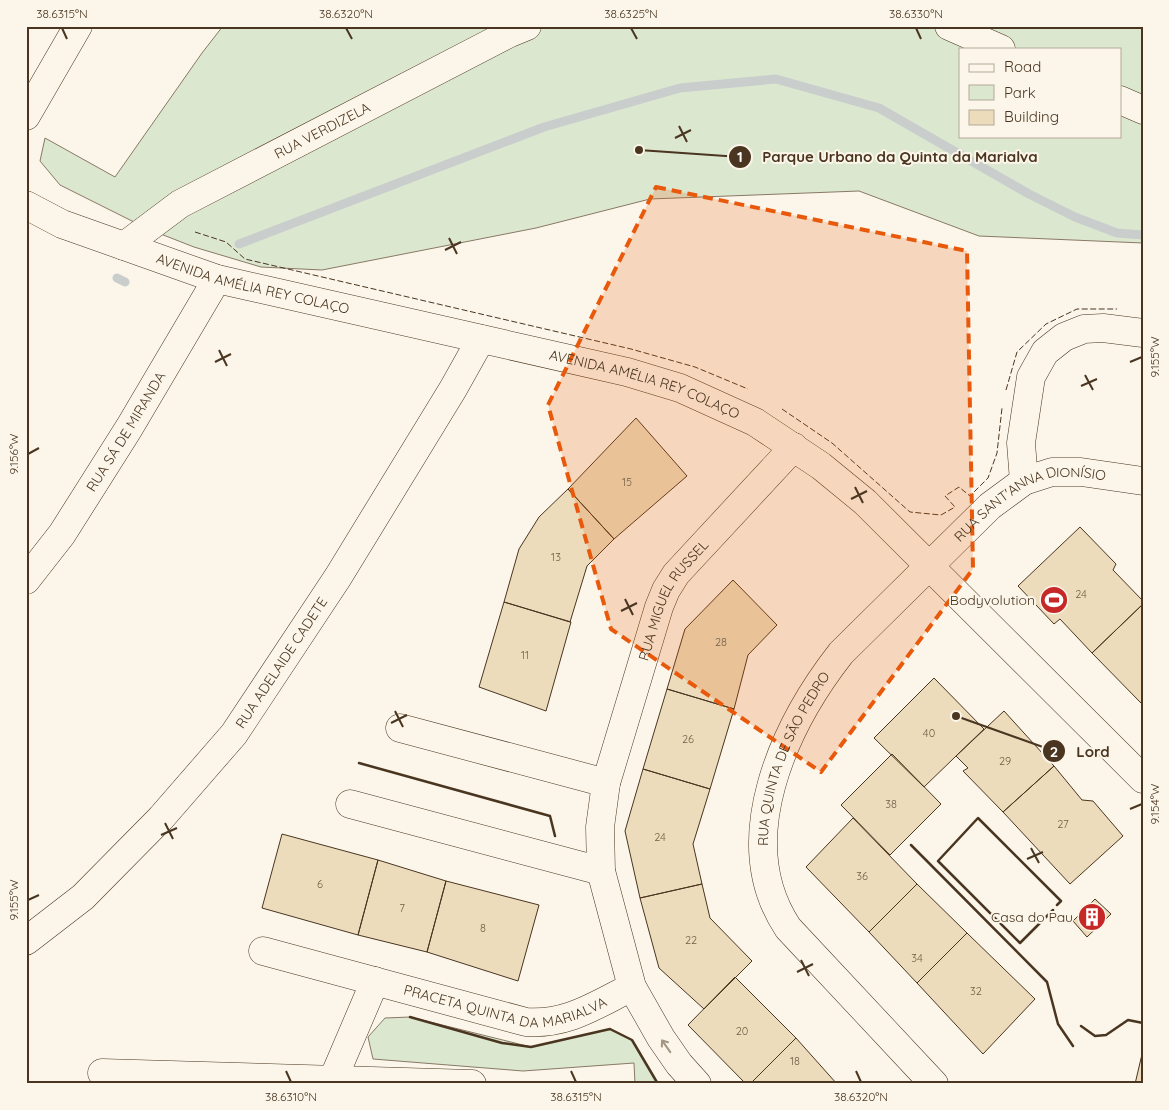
<svg xmlns="http://www.w3.org/2000/svg" width="1169" height="1110" font-family="Quicksand,sans-serif">
	<style>
		.green { fill: #dce7d0; stroke: #887966; fill-rule: evenodd }
		.lines { fill: none; stroke-linecap: round; stroke-linejoin: round }
		.stream { stroke: #c9cecd; stroke-width: 9 }
		.building { fill: #ecdcbc; stroke: #4a3520 }
		.minor-casing { stroke: #4a3520; stroke-width: 29 }
		.minor { stroke: #fbf6e9; stroke-width: 28 }
		.fence { stroke: #4a3520; stroke-width: 1; stroke-dasharray: 6 2.5; stroke-linecap: butt }
		.wall { stroke: #4a3520; stroke-width: 2.5 }
		.oneway { stroke: #a29684 }
		.marked { fill: #e8590c; fill-opacity: 0.2; stroke: #e8590c; stroke-width: 4; stroke-dasharray: 10 6; stroke-linejoin: round }
		.ticks { fill: none; stroke: #4a3520; stroke-width: 2 }
		.labels { text-anchor: middle; stroke-width: 4; stroke-linejoin: round; paint-order: stroke }
		.number-label { font-size: 11px; fill: #725f47 }
		.street-label { font-size: 14px; fill: #4a3520; stroke: #fbf6e9 }
		.poi-label { font-size: 14px; fill: #4a3520; stroke: #fbf6e9; text-anchor: end }
		.leader { fill: none; stroke: #4a3520; stroke-width: 2 }
		.callout-dot { fill: #4a3520; stroke: #fbf6e9; stroke-width: 2 }
		.mark-label { font-size: 15px; text-anchor: middle; font-weight: bold; fill: #fff }
		.callout-label { font-size: 15px; text-anchor: middle; font-weight: bold; fill: #4a3520; stroke: #fbf6e9; stroke-width: 4; stroke-linejoin: round; paint-order: stroke }
		.neatline { fill: none; stroke: #4a3520; stroke-width: 2 }
		.ticks-label { font-size: 12px; text-anchor: middle; fill: #4a3520 }
	</style>
	<rect width="100%" height="100%" fill="#fbf6e9"/>
	<path class="green" d="M223,26H1143V243L979,236L859,191L650,199L536,228L322,270L261,267L194,247L148,229L60,185L40,161L45,138L115,177L202,53ZM960,49H1120V136H960Z
		M410,1017L531,1047L610,1029L632,1040L658,1084H635L634,1063L523,1071L373,1059L368,1037L385,1018Z"/>
	<g class="lines">
		<path class="stream" d="M239,244L544,127L680,88L776,79L879,108L1029,194L1075,217L1117,233L1143,235
			M117,278L125,282"/>
	</g>
	<path class="building" d="M636,418L687,476L614,539L568,489Z
		M568,489L614,539L587,566L570,622L504,602L519,549L539,517Z
		M1080,527L1116,564L1113,570L1143,601V604L1092,653L1060,619L1054,624L1018,586Z
		M733,580L777,625L748,655L734,709L667,689L685,629Z
		M504,602L571,622L546,711L479,687Z
		M1143,604V702L1141,703L1092,653Z
		M934,678L984,729L924,787L874,738Z
		M667,689L734,709L710,789L643,769Z
		M1004,711L1054,766L1003,812L963,771L968,768L956,756Z
		M892,754L941,804L890,855L841,805Z
		M1054,766L1082,800L1093,801L1123,836L1070,884L1003,812Z
		M643,769L710,789L693,844L702,884L640,898L625,831Z
		M853,818L917,884L869,932L806,867Z
		M282,834L378,860L358,935L262,908Z
		M378,860L446,881L427,952L358,935Z
		M446,881L539,905L518,981L427,952Z
		M702,884L710,918L752,961L704,1009L659,968L640,898Z
		M917,884L967,933L917,983L869,932Z
		M1095,899L1111,914L1087,937L1073,921Z
		M967,933L1035,999L983,1054L917,983Z
		M735,977L796,1038L750,1084H746L688,1025Z
		M796,1038L837,1084H750Z
		M1143,1050V1084H1135Z"/>
	<g class="lines">
		<defs>
			<g id="minor">
				<path d="M949,26L1001,49"/>
				<path d="M1120,100L1143,110"/>
				<path d="M26,116L78,26"/>
				<path id="s1" d="M26,205L62,224L217,279L627,372L680,388L755,422L821,466L865,502L1143,779"/>
				<path id="s2" d="M124,246L180,204L510,33L527,26"/>
				<path d="M1024,481L1021,443L1031,377L1045,352L1064,337L1084,329L1103,328L1143,333"/>
				<path id="s3" d="M26,580L62,534L129,428L217,279"/>
				<path d="M400,728L606,783"/>
				<path d="M350,804L601,871"/>
				<path id="s4" d="M26,941L83,897L161,818L234,734L338,577L453,389L481,339"/>
				<path id="s5" d="M263,951L526,1022C568,1025 595,1005 632,987"/>
				<path d="M102,1073L472,1084"/>
				<path d="M331,1084L375,981"/>
				<path id="s6" d="M697,1084L679,1064L661,1038L632,987L601,871L600,827L606,783L659,607L666,590L676,574L794,447"/>
				<path id="s7" d="M934,1084L788,928C730,841 784,726 841,653L990,506L1024,481L1052,472H1081L1143,481"/>
			</g>
		</defs>
		<use href="#minor" class="minor-casing"/>
		<use href="#minor" class="minor"/>
		<path class="fence" d="M310,26L318,28L366,26
			M195,232L226,242L245,259L631,349L695,367L748,389
			M1006,390L1017,352L1046,324L1077,309H1117
			M782,409L832,443L910,512L941,515L955,507L945,496L959,487L970,496L988,478L997,453L1002,408"/>
		<path class="wall" d="M359,763L550,816L555,836
			M911,845L1047,982L1058,1024L1073,1046
			M1053,910L1020,943L938,861L978,818L1061,901L1057,905
			M410,1017L502,1043L531,1047L610,1029L632,1040L658,1084
			M1081,1026L1095,1036L1106,1035L1128,1020L1143,1023"/>
	</g>
	<defs><path id="oneway-shaft" d="M-6 0H5M1.5-3L5.5 0L1.5 3" fill="none" stroke-width="1.6" stroke-linecap="round" stroke-linejoin="round" transform="scale(1.25)"/></defs>
	<use class="oneway" href="#oneway-shaft" transform="translate(666 1046) rotate(-125)"/>
	<path class="marked" d="M656,187L967,251L973,569L821,772L611,629L548,405Z"/>
	<path class="ticks" d="M62,28L67,39M346,28L352,39M631,28L637,39M916,28L921,39M679,126L687,142M675,138L691,130M449,238L457,254M445,250L461,242M219,350L227,366M215,362L231,354M1130,362L1142,357M1085,375L1093,390M1081,386L1097,379M28,454L39,448M855,487L863,503M851,499L867,491M625,599L633,615M621,611L637,603M395,711L403,727M391,723L407,715M1130,809L1142,804M165,823L173,839M161,835L177,828M1031,848L1039,863M1027,859L1043,852M28,900L39,895M801,960L809,976M797,972L813,964M286,1071L291,1082M571,1071L576,1082M856,1071L861,1082"/>
	<defs>
		<symbol id="stadium-disc" viewBox="-11 -11 22 22"><circle r="9.5" fill="#c62828" stroke="#fbf6e9"/><path d="M0-5a6.5 5 0 1 0 0 10a6.5 5 0 1 0 0-10ZM-3.5-1.8h7v3.6h-7Z" fill="#fff"/></symbol>
		<symbol id="building-disc" viewBox="-11 -11 22 22"><circle r="9.5" fill="#c62828" stroke="#fbf6e9"/><path d="M-4-6H4V6H1V3H-1V6H-4ZM-2.5-4.3h1.7v1.8h-1.7ZM.8-4.3h1.7v1.8H.8ZM-2.5-1h1.7V.8h-1.7ZM.8-1h1.7V.8H.8Z" fill="#fff"/></symbol>
	</defs>
	<g fill-rule="evenodd">
		<use href="#stadium-disc" x="1038" y="584" width="32" height="32"/>
		<use href="#building-disc" x="1076" y="901" width="32" height="32"/>
	</g>
	<g class="labels">
		<g class="number-label">
			<text x="627" y="486">15</text>
			<text x="556" y="561">13</text>
			<text x="1081" y="598">24</text>
			<text x="721" y="646">28</text>
			<text x="525" y="659">11</text>
			<text x="929" y="737">40</text>
			<text x="688" y="743">26</text>
			<text x="1005" y="765">29</text>
			<text x="891" y="808">38</text>
			<text x="1063" y="828">27</text>
			<text x="660" y="841">24</text>
			<text x="862" y="880">36</text>
			<text x="320" y="888">6</text>
			<text x="402" y="912">7</text>
			<text x="483" y="932">8</text>
			<text x="691" y="944">22</text>
			<text x="917" y="962">34</text>
			<text x="976" y="995">32</text>
			<text x="742" y="1035">20</text>
			<text x="795" y="1065">18</text>
		</g>
		<g class="street-label">
			<text dy="5" stroke="none"><textPath href="#s2" startOffset="230">RUA VERDIZELA</textPath></text>
			<text dy="5" stroke="none"><textPath href="#s1" startOffset="241">AVENIDA AMÉLIA REY COLAÇO</textPath></text>
			<text dy="5" stroke="none"><textPath href="#s1" startOffset="646">AVENIDA AMÉLIA REY COLAÇO</textPath></text>
			<text dy="5" stroke="none"><textPath href="#s3" startOffset="179">RUA SÁ DE MIRANDA</textPath></text>
			<text dy="5" stroke="none"><textPath href="#s7" startOffset="761">RUA SANT'ANNA DIONÍSIO</textPath></text>
			<text dy="5" stroke="none"><textPath href="#s6" startOffset="522">RUA MIGUEL RUSSEL</textPath></text>
			<text dy="5" stroke="none"><textPath href="#s4" startOffset="380">RUA ADELAIDE CADETE</textPath></text>
			<text dy="5" stroke="none"><textPath href="#s7" startOffset="394">RUA QUINTA DE SÃO PEDRO</textPath></text>
			<text dy="5" stroke="none"><textPath href="#s5" startOffset="251">PRACETA QUINTA DA MARIALVA</textPath></text>
		</g>
		<g class="poi-label">
			<text x="1035" y="605">Bodyvolution</text>
			<text x="1073" y="922">Casa do Pau</text>
		</g>
	</g>
	<path class="leader" d="M639 150L740 157M956 716L1054 751"/>
	<g class="callout-dot">
		<circle cx="639" cy="150" r="5"/>
		<circle cx="956" cy="716" r="5"/>
		<circle cx="740" cy="157" r="12"/>
		<circle cx="1054" cy="751" r="12"/>
	</g>
	<g class="mark-label">
		<text x="740" y="162">1</text>
		<text x="1054" y="757">2</text>
	</g>
	<g class="callout-label">
		<text x="900" y="162">Parque Urbano da Quinta da Marialva</text>
		<text x="1093" y="757">Lord</text>
	</g>
	<rect width="1169" height="1110" fill="none" stroke="#fbf6e9" stroke-width="55"/>
	<rect x="959" y="48" width="162" height="90" fill="#fbf6e9" stroke="#b4a999"/>
	<rect x="969" y="64" width="25" height="8" fill="#fbf6e9" stroke="#b4a999"/>
	<text x="1004" y="72" font-size="15" fill="#4a3520">Road</text>
	<rect x="969" y="85" width="25" height="15" fill="#dce7d0" stroke="#b4a999"/>
	<text x="1004" y="98" font-size="15" fill="#4a3520">Park</text>
	<rect x="969" y="110" width="25" height="15" fill="#ecdcbc" stroke="#b4a999"/>
	<text x="1004" y="122" font-size="15" fill="#4a3520">Building</text>
	<rect x="28" y="28" width="1114" height="1054" class="neatline"/>
	<g class="ticks-label">
		<text x="62" y="18">38.6315°N</text>
		<text x="346" y="18">38.6320°N</text>
		<text x="631" y="18">38.6325°N</text>
		<text x="916" y="18">38.6330°N</text>
		<text transform="translate(1155 357) rotate(-90)" y="4">9.155°W</text>
		<text transform="translate(14 454) rotate(-90)" y="4">9.156°W</text>
		<text transform="translate(1155 804) rotate(-90)" y="4">9.154°W</text>
		<text transform="translate(14 900) rotate(-90)" y="4">9.155°W</text>
		<text x="291" y="1101">38.6310°N</text>
		<text x="576" y="1101">38.6315°N</text>
		<text x="861" y="1101">38.6320°N</text>
	</g>
</svg>
